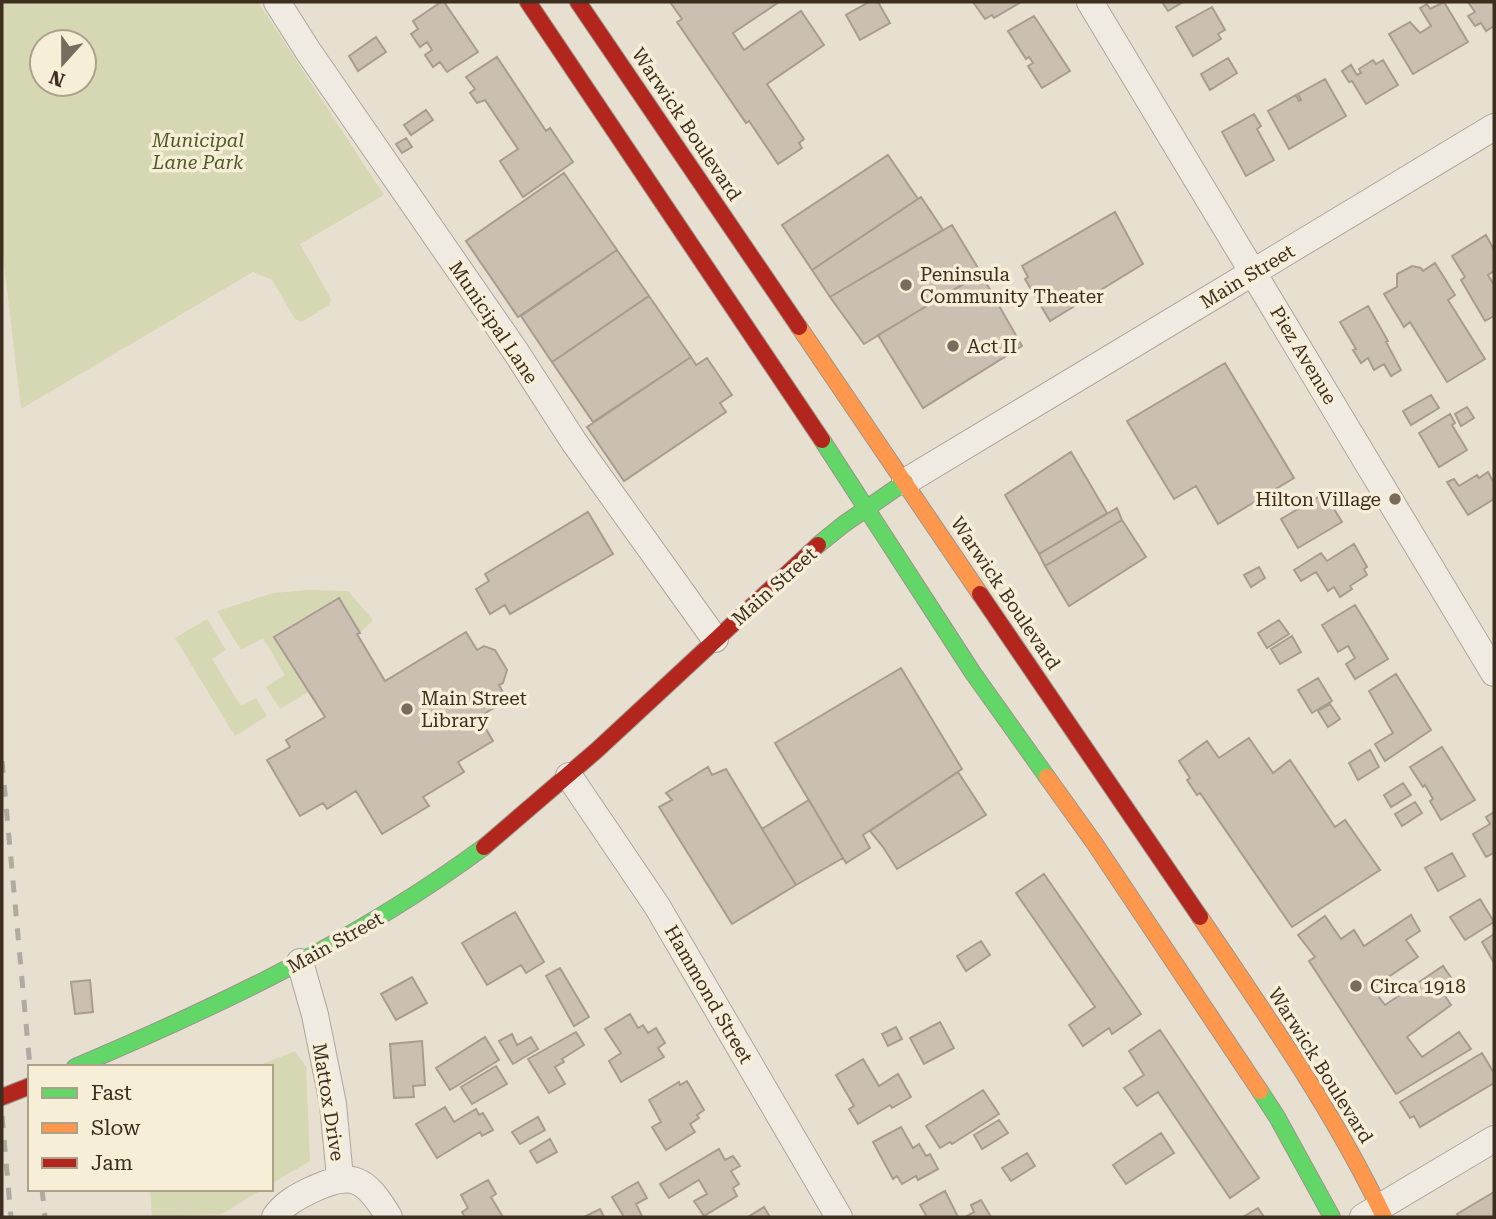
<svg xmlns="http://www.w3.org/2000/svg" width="1496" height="1219" font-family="'Roboto Serif',serif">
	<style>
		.green { fill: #d6d7b3; fill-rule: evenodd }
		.building { fill: #cbbfb2; stroke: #a89c90; stroke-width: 2 }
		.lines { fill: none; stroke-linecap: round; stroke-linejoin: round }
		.street-casing { stroke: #ada599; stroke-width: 28 }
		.fast-casing { stroke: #9c958a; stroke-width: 18 }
		.slow-casing { stroke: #9c958a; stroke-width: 18 }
		.jam-casing { stroke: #9c958a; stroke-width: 18 }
		.street { stroke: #efebe3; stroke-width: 26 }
		.fast { stroke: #63d668; stroke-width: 16 }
		.slow { stroke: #ff974d; stroke-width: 16 }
		.jam { stroke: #b3261e; stroke-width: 16 }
		.rail { stroke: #afaaa2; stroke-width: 5; stroke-dasharray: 12 12; stroke-linecap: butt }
		.poi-dot { fill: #786c5e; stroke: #f7eed8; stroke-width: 2.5 }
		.labels { text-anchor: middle; stroke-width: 7; stroke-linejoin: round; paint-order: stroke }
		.street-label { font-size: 19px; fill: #3d2e20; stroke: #f7eed8 }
		.park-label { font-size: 19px; font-style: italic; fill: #4d5a26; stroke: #f7eed8 }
		.poi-label { font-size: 19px; fill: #3d2e20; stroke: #f7eed8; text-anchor: start }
	</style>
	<rect width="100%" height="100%" fill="#e7e0d1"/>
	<path class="green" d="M2,2H258L384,195L300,244L331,299L329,305L302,322L295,319L272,280L253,272L21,409L2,247ZM84,42V84H42V42Z
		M309,590L348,591L373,620L360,633L274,637L295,671L297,670L310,691L280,709L266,687L285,675L263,638L241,650L217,611L273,593Z
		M207,619L226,650L212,659L241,706L256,698L267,716L235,736L175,638Z
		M295,1051L306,1067L310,1161L271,1184V1067H255Z
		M150,1189H263L222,1214L152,1217Z"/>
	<path class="building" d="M441,2H444L478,52L447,72L440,62L433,67L425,55L432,50L427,42L420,47L411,34L418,29L413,21Z
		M670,2H779L733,33L744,50L801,11L824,45L767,84L804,139L799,143L802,148L778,164L749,121L746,123L677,22L682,19Z
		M869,2H878L890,23L860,40L846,15Z
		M973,2H1021L994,18L992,15L985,19Z
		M1162,2H1183L1168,11Z
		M1444,2L1468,42L1413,74L1389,34L1410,22L1420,33L1431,26L1420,8L1427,4L1430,9Z
		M1468,2H1494V26L1486,31L1481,23L1475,26L1468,16L1475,12Z
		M1212,7L1225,30L1218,34L1221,39L1193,56L1176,27Z
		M1034,16L1070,71L1042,88L1028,66L1033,63L1029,57L1026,59L1008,31Z
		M376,37L386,52L358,71L349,56Z
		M497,57L546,131L550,128L573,162L523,197L500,161L518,149L485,100L477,103L470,93L475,89L466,77Z
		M1228,58L1237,73L1210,90L1201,74Z
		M1373,60L1376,64L1383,60L1398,85L1366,104L1352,81L1349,82L1342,71L1351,65L1357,75L1361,73L1359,69Z
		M1325,79L1346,116L1289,149L1268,111L1296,95L1299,101L1301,100L1298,94Z
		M426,110L433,120L411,135L404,125Z
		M1254,114L1261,126L1257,129L1274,160L1246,176L1222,132Z
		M406,138L412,147L402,153L396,144Z
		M888,155L918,199L812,270L782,225Z
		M564,173L617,250L518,317L466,241Z
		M921,197L943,230L830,297L812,270Z
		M1115,212L1143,264L1050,321L1025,279L1028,277L1022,266Z
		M952,225L981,273L864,344L830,297Z
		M1486,235L1494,250V271L1488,275L1494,285V316L1485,321L1461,280L1465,277L1452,256Z
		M617,250L649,296L552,362L521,316Z
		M1435,263L1455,295L1448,300L1485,359L1447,382L1410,322L1404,327L1384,294L1397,287V274L1412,266L1421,268L1423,271Z
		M981,274L1022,346L923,408L878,335Z
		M649,296L691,357L593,422L552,362Z
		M1368,306L1388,341L1386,342L1401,370L1391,376L1384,364L1374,370L1368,358L1361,363L1353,350L1356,349L1340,322Z
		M691,357L696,365L707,358L732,395L720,403L726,412L624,481L587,427Z
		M1225,363L1294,478L1218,524L1196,486L1174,499L1127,421Z
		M1431,395L1439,408L1411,425L1403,411Z
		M1467,407L1474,418L1461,426L1455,414Z
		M1450,414L1455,423L1452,425L1467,450L1439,467L1419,433Z
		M1071,452L1107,513L1039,554L1005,495Z
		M1488,472L1494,483V499L1468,515L1447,482L1454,479L1459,486L1477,475L1479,478Z
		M1320,496L1324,501L1328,499L1342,522L1298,548L1281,519Z
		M1117,508L1122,520L1045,566L1039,554Z
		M588,512L613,554L510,614L505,605L490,614L476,589L489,581L485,574Z
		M1122,520L1146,557L1069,606L1045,566Z
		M1354,544L1367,567L1364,569L1367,575L1350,586L1352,589L1340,597L1334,587L1328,591L1316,572L1301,581L1294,570L1321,553L1327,561Z
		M1259,567L1265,578L1251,587L1244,575Z
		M339,598L360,633L357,634L385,681L466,632L477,650L484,646L495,650L507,670L503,683L499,685L507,700L479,717L493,741L458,762L464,772L423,797L429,806L382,834L356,791L327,809L323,803L300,816L267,760L290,747L286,740L325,717L274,637Z
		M1355,605L1388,659L1355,679L1346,664L1355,658L1348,646L1338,652L1322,625Z
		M1279,620L1289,634L1267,648L1258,633Z
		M1292,636L1301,652L1280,664L1271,649Z
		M901,668L962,769L863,835L870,848L846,863L775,743Z
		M1396,674L1431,730L1385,761L1375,744L1393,733L1369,691Z
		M1318,678L1332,701L1312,713L1298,690Z
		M1330,704L1340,719L1328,727L1318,711Z
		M1249,738L1273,773L1290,760L1335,827L1345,820L1380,870L1292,927L1200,793L1197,795L1187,780L1190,778L1179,761L1207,741L1219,758Z
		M1442,747L1475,800L1441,820L1430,801L1433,799L1425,785L1423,787L1410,767Z
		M1370,750L1379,767L1358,780L1349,763Z
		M708,767L712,775L726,769L796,885L732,924L659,807L672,800L666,793Z
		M958,772L986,815L897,869L883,847L870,831Z
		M1403,783L1411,795L1391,807L1384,795Z
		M809,800L843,858L796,885L762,829Z
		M1415,802L1422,813L1402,826L1395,814Z
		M1494,812V853L1486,857L1473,834L1490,824L1486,817Z
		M1452,853L1465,876L1438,891L1425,868Z
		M1044,874L1141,1014L1112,1034L1109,1028L1083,1046L1069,1025L1095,1007L1016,893Z
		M1480,899L1494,922L1465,940L1450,917Z
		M515,912L544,962L526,973L521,965L487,985L462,943Z
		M1411,915L1420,931L1406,940L1418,957L1372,988L1385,1005L1443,966L1454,982L1441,990L1451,1005L1407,1037L1422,1057L1459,1032L1471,1049L1396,1094L1309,961L1315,957L1298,935L1325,916L1341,939L1354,930L1364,946Z
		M1494,934V963L1482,942Z
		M981,941L990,955L966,971L957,956Z
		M560,968L589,1017L574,1026L546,976Z
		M412,977L427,1003L396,1020L381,994Z
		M90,980L93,1012L75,1014L71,982Z
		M630,1014L638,1028L643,1025L648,1033L656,1028L665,1043L658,1048L664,1057L621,1082L609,1061L621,1053L605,1029Z
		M940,1022L954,1048L924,1064L910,1038Z
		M896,1027L902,1039L888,1046L882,1034Z
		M1160,1030L1259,1178L1230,1198L1158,1092L1137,1106L1124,1088L1144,1075L1129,1051Z
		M576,1032L584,1045L562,1059L564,1062L555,1067L565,1084L549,1093L528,1059Z
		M512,1034L517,1045L531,1037L538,1049L513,1064L499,1041Z
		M485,1037L499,1060L450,1090L436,1068Z
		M422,1041L425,1085L413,1086L414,1097L394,1098L390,1044Z
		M1482,1053L1494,1073V1083L1420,1127L1414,1116L1410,1118L1400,1102Z
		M863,1059L879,1086L898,1074L911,1097L892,1108L890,1105L858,1124L849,1109L854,1106L836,1075Z
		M496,1066L507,1084L472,1104L461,1087Z
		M687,1081L704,1110L697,1115L699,1118L690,1124L695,1132L666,1150L652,1127L661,1122L649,1100L679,1082L680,1085Z
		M983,1090L999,1114L952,1144L950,1142L940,1148L926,1126Z
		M445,1107L454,1122L476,1109L479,1115L483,1113L493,1130L482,1136L480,1132L437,1158L416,1124Z
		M538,1117L545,1130L520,1144L512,1132Z
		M999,1120L1008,1133L982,1149L974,1135Z
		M901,1127L913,1148L919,1144L926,1156L930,1154L938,1169L918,1180L916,1176L902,1184L897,1176L893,1179L873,1142Z
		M1161,1133L1174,1153L1126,1184L1113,1165Z
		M550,1139L557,1152L537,1163L530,1151Z
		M719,1149L725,1160L733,1156L740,1166L731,1171L739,1184L733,1188L737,1196L704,1216L694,1201L707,1194L699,1180L669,1198L660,1184Z
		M1027,1153L1035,1166L1011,1181L1002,1168Z
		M488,1180L496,1194L491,1197L503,1217H465L462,1212L468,1208L461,1195Z
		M638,1182L647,1198L636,1204L642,1216L624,1217L612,1197Z
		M945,1191L958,1217H927L920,1205Z
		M1494,1192V1217H1459L1457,1214Z
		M981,1200L991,1217H965L974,1212L971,1205Z
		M764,1207L770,1217H748Z
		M1258,1208L1264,1217H1243Z
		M600,1209L604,1217H584Z"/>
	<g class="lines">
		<defs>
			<path id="street" d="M277,2L308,51L516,352L574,442L715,639
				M1090,2L1494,673
				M905,482L1494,127
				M569,776L657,906L839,1217
				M300,962L315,1015L333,1104L340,1178
				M275,1217C284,1204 295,1198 309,1191C352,1170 365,1177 389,1217
				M1363,1217L1494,1139"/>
			<path id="fast" d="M822,440L973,673L1047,777
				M818,545L844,524L905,482
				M75,1067C219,1006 358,940 484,847
				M1260,1091L1277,1117L1332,1217"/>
			<path id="slow" d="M799,327L980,594
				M1047,777L1095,844L1260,1091
				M1200,917C1266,1015 1333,1110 1384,1217"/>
			<path id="jam" d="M528,2L822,440
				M578,2L799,327
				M980,594L1200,917
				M484,847L597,750L818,545
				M2,1097L30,1086"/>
		</defs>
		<use href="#street" class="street-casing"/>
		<use href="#fast" class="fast-casing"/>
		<use href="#slow" class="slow-casing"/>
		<use href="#jam" class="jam-casing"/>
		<use href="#street" class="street"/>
		<use href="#fast" class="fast"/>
		<use href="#slow" class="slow"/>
		<use href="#jam" class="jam"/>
		<path class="rail" d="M2,761L30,1067
			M2,1116L11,1217
			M42,1189L45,1217"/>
	</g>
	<g class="poi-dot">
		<circle cx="906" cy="285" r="7"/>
		<circle cx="953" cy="346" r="7"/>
		<circle cx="1395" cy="499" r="7"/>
		<circle cx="407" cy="709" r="7"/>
		<circle cx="1356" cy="986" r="7"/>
	</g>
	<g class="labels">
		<g class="street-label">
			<text transform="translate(687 124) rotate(56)" y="7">Warwick Boulevard</text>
			<text transform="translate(1247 276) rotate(-31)" y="7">Main Street</text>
			<text transform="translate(494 322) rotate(56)" y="7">Municipal Lane</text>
			<text transform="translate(1304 355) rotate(59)" y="7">Piez Avenue</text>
			<text transform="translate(774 586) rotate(-42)" y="7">Main Street</text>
			<text transform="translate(1006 593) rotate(56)" y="7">Warwick Boulevard</text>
			<text transform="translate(335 942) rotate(-29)" y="7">Main Street</text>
			<text transform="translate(709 994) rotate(60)" y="7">Hammond Street</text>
			<text transform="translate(1321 1065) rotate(58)" y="7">Warwick Boulevard</text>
			<text transform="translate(329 1102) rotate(81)" y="7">Mattox Drive</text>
		</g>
		<g class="park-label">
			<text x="198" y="147">Municipal<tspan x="198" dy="22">Lane Park</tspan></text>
		</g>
		<g class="poi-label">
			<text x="920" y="281">Peninsula<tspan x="920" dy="22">Community Theater</tspan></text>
			<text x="967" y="353">Act II</text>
			<text x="1381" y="506" text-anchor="end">Hilton Village</text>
			<text x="421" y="705">Main Street<tspan x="421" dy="22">Library</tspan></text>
			<text x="1370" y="993">Circa 1918</text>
		</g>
	</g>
	<rect width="1496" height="1219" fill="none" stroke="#3d2e20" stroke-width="7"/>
	<rect x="28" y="1065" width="245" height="126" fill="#f7eed8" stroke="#ada18e" stroke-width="2"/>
	<rect x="42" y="1088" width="35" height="10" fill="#63d668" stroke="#ada18e" stroke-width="2"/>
	<text x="91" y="1100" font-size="21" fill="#3d2e20">Fast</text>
	<rect x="42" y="1123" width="35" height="10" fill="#ff974d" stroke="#ada18e" stroke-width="2"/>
	<text x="91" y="1135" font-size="21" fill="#3d2e20">Slow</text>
	<rect x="42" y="1158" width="35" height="10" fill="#b3261e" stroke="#ada18e" stroke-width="2"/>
	<text x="91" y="1170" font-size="21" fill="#3d2e20">Jam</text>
	<g transform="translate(63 63) rotate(201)"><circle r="33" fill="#f7eed8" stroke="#ada18e" stroke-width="2"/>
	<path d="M0-5L12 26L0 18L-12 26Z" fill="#786c5e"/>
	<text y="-10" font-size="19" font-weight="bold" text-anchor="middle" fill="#3d2e20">N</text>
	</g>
</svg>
